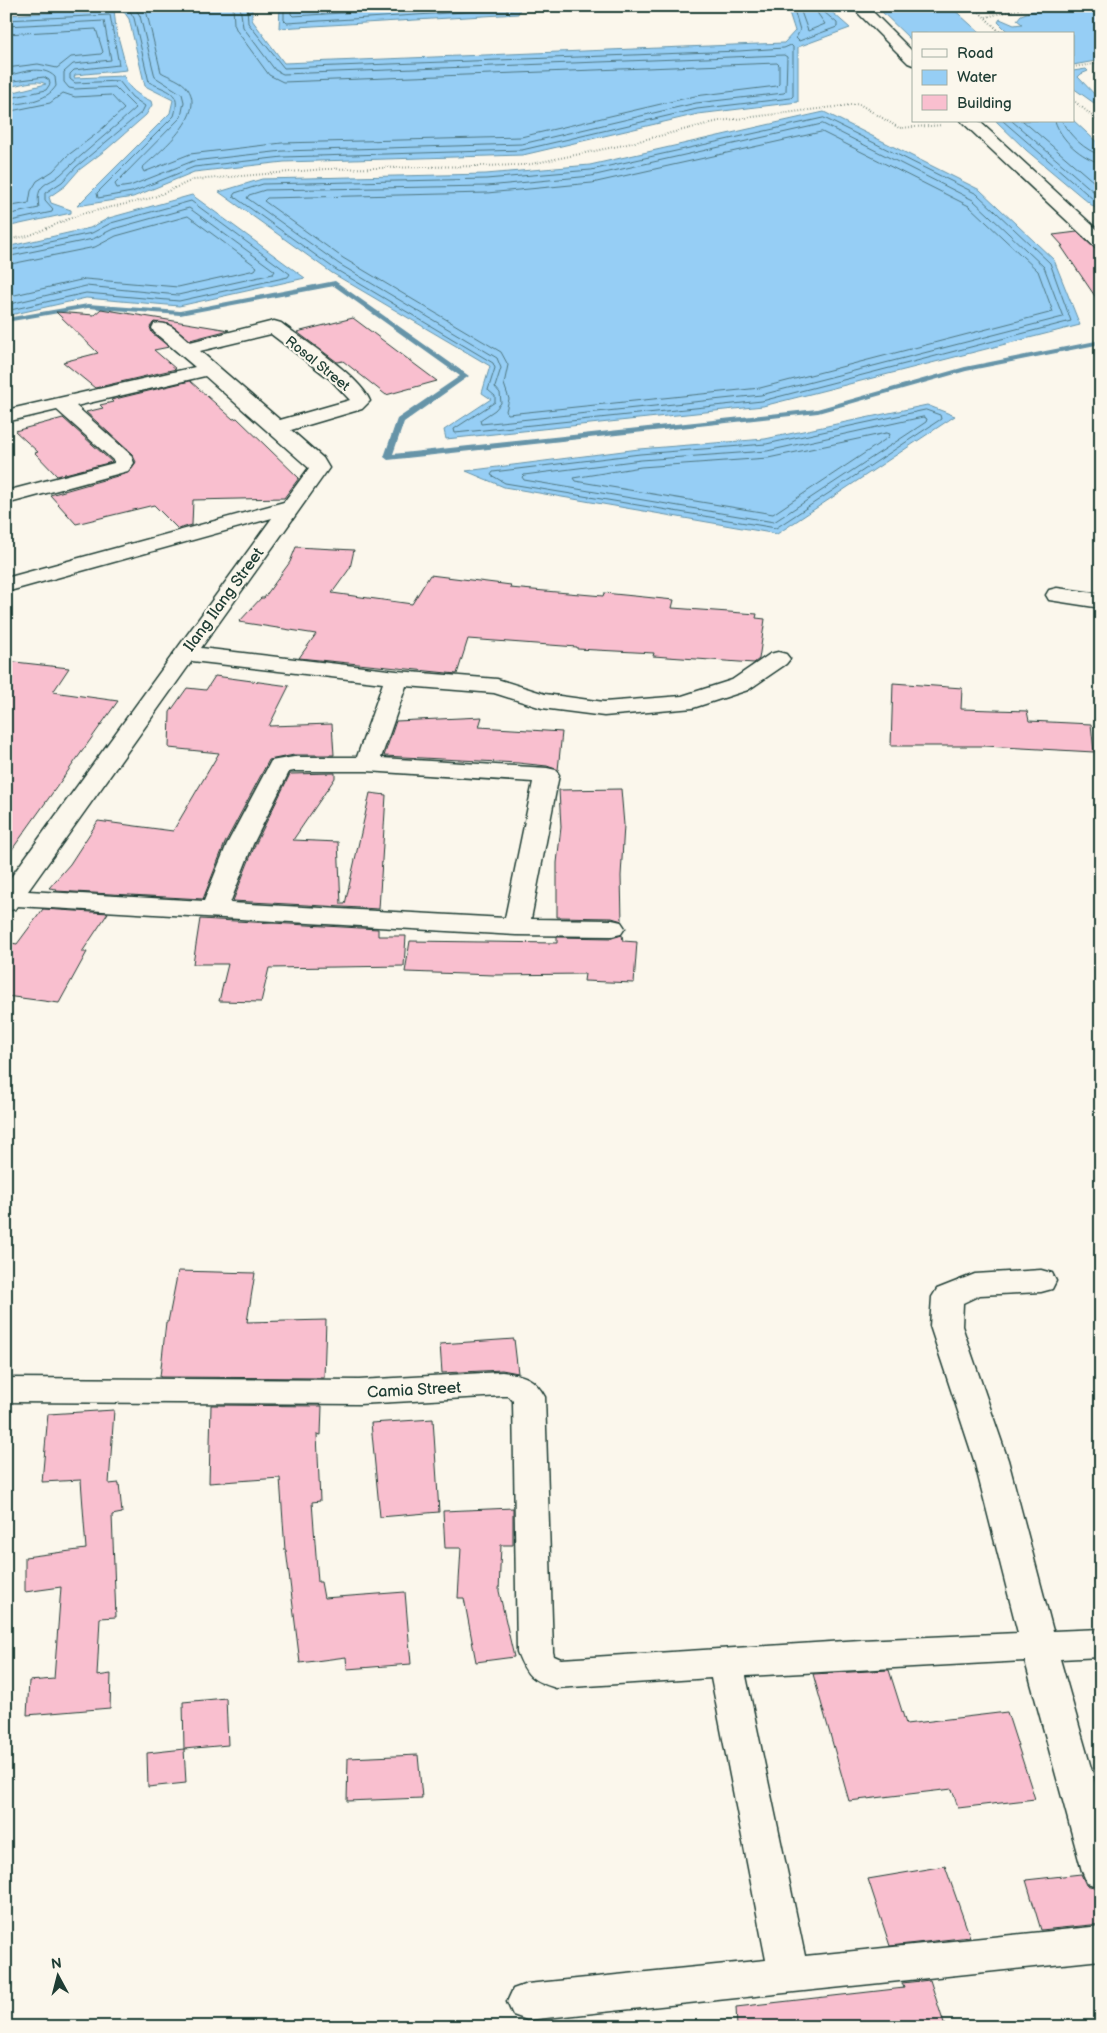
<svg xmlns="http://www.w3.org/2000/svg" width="1107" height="2033" font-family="'Balsamiq Sans',sans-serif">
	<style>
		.water { fill: #96cef5; stroke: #6694a8 }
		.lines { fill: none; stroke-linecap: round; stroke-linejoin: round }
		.shore { stroke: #4f7781; stroke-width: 1 }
		.stream { fill: #6694a8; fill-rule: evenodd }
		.building { fill: #f9bfcf; stroke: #1f3d34 }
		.minor-casing { stroke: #1f3d34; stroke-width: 3 }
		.path { stroke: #1f3d34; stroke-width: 2; stroke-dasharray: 0.5 2.5; stroke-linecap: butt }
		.minor { fill: #fbf7ec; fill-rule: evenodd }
		.labels { text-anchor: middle; stroke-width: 4.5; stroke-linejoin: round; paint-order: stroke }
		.far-street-label { font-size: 14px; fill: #1f3d34; stroke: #fbf7ec }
		.street-label { font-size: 16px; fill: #1f3d34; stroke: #fbf7ec }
	</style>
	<rect width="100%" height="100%" fill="#fbf7ec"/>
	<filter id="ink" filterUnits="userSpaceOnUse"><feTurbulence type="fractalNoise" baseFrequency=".02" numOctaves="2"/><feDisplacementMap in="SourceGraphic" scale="10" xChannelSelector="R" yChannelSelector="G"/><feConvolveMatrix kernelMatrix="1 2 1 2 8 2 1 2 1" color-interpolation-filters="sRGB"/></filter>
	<g filter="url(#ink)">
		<path class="water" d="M98,6H252V20L284,63L784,43L795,31L787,6H825L850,28L798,47V102L698,114L523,155L284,162L194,172L133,197L77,206L170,113L173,100L145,86L129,19L122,9Z
			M280,6H521L518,14L279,28Z
			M876,6H950L981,34H913V42Z
			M1046,6H1101V60L1073,65V34H1010L998,22L1000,19L1014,25L1022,24L1017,20L1021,15Z
			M114,9L116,29L127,70L75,75L74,78L124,76C129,90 138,95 151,101L152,105L146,115L107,149L79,170L65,186L49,197L51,203L71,210V213L6,227V94L46,84C36,78 18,86 6,87V15Z
			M1086,69L1088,71L1081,74L1078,77L1101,101V108L1073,88V71Z
			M824,112L980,190L1054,260L1080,325L763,406L446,439L444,430L491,399L482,393L490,366L332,273L219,192L262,179L486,174L590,165Z
			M1073,120L1101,146V213L1026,150L996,121Z
			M192,195L305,278L179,306L86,298L6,316V247L90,228L109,218Z
			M927,405L955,416L777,534L504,487L466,471L639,449L765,439Z"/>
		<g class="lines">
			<path class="shore" d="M127,6L134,18L149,82C168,92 182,91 174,116L97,193L98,198L132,192L194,167L283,157L522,150L697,109L791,98L793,96V47L791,45L784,48L739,51L284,68L248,23L247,6
				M134,6L140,16L155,77L182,94L184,102L181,117L115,184L117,188L130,186L193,161L283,151L522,144L696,103L784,93L786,91L787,57L784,55L283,74L275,70L243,27L240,6
				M143,6L147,14L161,72C169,77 182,80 188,89C206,116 159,152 142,168L144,172L190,154L282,143L521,137L695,96L777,86L779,84V65L777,63L283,82L269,75L237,31L234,24L233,6
				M284,6V20L287,23L513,9L515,6
				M291,6V14L293,16L457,6
				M793,6L800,30L796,38L799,41L837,27V23L824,12L822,6
				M799,6L808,31L825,24L818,14L816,6
				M6,20L110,15L119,65L74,70L70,74V79L75,83L119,81L132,97L145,106L142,112L76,167L62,182L45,193V200L53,209L52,212L6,222
				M6,26L104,21L111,60L73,64L64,72V82L69,88L75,89L115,87L136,108C111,131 84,152 60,175C55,180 48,181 43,186C37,192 38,200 39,208L6,215
				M6,34L96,29L103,52L101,54L71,57L57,68L38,64L6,68
				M6,76C21,73 42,64 55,77L56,86C46,102 23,103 6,105
				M6,82L44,77L49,80L50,84L46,90L6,99
				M6,112L50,103L63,93L75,97L111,95L124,109L95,135L67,156L53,171L37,181L31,191L29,203L6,207
				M824,118L977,194L1050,263L1071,321L762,401L455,433L454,429L495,402V396L488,390L495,368L493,363L335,269L233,196L235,193L263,184L486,179L591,170Z
				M1003,121L1101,206
				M1012,121L1101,198
				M1023,121L1101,188
				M1055,121C1061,140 1081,158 1101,163
				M1062,121C1069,135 1085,151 1101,155
				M823,124L973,200L1044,267L1063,317L761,395L481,424L480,420L495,410L501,403L500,393L495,387L501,368L497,358L339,264L247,198L249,195L265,190L487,186L591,176Z
				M822,132L969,206L1038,271L1053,312L760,388L508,414L506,411L509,399L504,384L508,365L501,352L343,258L264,201L267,198L487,193L592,183Z
				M6,251L92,233L111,223L191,201L290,274L288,277L179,301L86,293L6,311
				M6,257L93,239L113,229L189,208L275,271L273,274L178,295L86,286L6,305
				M6,265L95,247L116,236L188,216L257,267L255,270L178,287L85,279L6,297
				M926,410L940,415L941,419L776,528L505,483L491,475L493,472L640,454L766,444Z
				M924,417L927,419L926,422L774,522L524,480L522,477L524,475L641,460L767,451Z
				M887,433L890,434L889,437L773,514L575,481L573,478L641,467L768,458Z"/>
			<path class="stream" d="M335,281L469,376L404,422L393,454L817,409L965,367L1101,340V344L966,371L818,413L388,460L384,457L397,419L460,376L334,286L180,315L88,308L6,322V318L88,304L180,311Z"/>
		</g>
		<path class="building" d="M1077,232L1094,248L1101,250V305L1061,246H1063L1053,235Z
			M101,309L229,330L190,340L170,324L154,322L150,327L152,333L169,347L154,350L176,369L95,388L63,362L98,353L56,312L94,315Z
			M353,318L437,381L386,395L343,361L337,362L297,332Z
			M190,381L233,419L237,418L299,478L284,498L193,500L192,525L178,529L154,505L76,524L50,495L128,473L136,462L132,454L86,412L103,408L100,405L113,402L111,400Z
			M63,418L112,462L57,476L35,453L38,452L15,431Z
			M296,547L354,550L350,568L332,593L412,604L430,575L511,585L510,588L603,596L604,593L674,600L672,608L757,614L756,618L765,619L759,659L754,663L653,656L654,653L577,649V647L468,639L457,674L299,658L316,634L239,622L261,598H264L290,562Z
			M6,661L69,668L53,692L118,701L6,858Z
			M215,676L289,686L269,726L332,724L334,755H294L269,760L225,843L203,899L56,891L57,889L49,888L70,864L98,821L173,831L219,753L169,748L170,712L187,688L206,690Z
			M893,683L962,688L961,709L1027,711L1029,721L1091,724L1094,752L985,746H891Z
			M482,717L479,727L562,732L558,770L547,766L518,763L384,756L396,721Z
			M335,773V778L293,840L338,842L341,904H345L370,793L386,795L379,909L233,901L255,845L290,774Z
			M621,789L624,825L621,876L622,921L612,918L557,917V863L561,827L559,790Z
			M43,909L108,913L82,952H87L59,1003L6,996V942L17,944Z
			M200,919L378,929V936H406L404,966L269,968L261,1002L219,1001L228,964H193Z
			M622,935L623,941L637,942L634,983L584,981L585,974L494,975L405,972L410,941L557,943V937L612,938Z
			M178,1271L255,1273L247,1322L326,1320L324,1378L160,1377L166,1322H168Z
			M514,1339L518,1373L502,1370L442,1373L440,1344Z
			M211,1405L322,1406L321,1435L317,1434L320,1501L312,1502L318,1582H321L324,1598L405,1592L411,1664L347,1669L346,1657L300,1663L286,1550H285L280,1478L209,1483Z
			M114,1410L109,1484L119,1483L122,1513L112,1515L116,1617L100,1618L97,1676L111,1674L110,1708L27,1715L29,1681L54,1679L61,1587L25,1592V1557L86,1549L81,1480L42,1482L48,1414Z
			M433,1419L439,1512L380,1517L371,1423Z
			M513,1508V1545H501L499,1591L514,1657L476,1662L464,1598H458L461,1548H445L443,1511Z
			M889,1670L906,1724L1007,1712L1035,1799L958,1808L952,1789L849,1801L813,1674Z
			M226,1698L228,1745L184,1749L183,1702Z
			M184,1749L186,1783L148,1787L147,1753Z
			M418,1755L422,1798L347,1801L348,1758Z
			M945,1866L970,1937L890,1946L868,1879Z
			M1081,1874L1086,1885L1101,1889V1924L1041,1930L1026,1880Z
			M930,1980L945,2027H737L736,2007L904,1988L902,1983Z"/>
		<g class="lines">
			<defs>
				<path id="minor" d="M851,6H867L913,52V65L908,63Z
					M961,121H979L1101,233V248L1095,247Z
					M274,321L281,323C303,340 360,376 370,401L362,409L291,430L323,458L329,468L201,648L397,671L497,679L545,694L604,702L682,696L732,680L770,654L778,652L786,654L790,659L786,664L748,690L693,708L604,716L542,708L494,693L406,686L381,758L547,768L556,770L559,775L531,919L612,920L621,922L625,928L621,934L612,936L516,935L17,906L15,909L6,911V884L272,518L6,592V578L284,502L309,468L205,376L76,406L131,455L134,463L128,471L6,504V491L114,463V461L57,410L6,422V410L195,367L154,332L152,328L154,324C169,320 179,333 190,342ZM271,334L330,379L350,400L280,420L200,351ZM192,661L383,683L357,757H294L271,761L227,844L204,901L28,891ZM294,771H367L533,782L505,918L230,903L253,844L289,772Z
					M1057,588L1101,594V608L1049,600L1046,595L1049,590Z
					M1041,1270L1052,1273L1056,1281L1052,1289L1041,1292L980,1295L963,1303L962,1326L1008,1460L1053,1631L1101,1629V1657L1060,1659L1101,1803V1887L1087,1883L1082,1871L1025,1661L746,1676L805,1956L1101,1926V1960L527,2020L513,2015L507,2002L513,1989L527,1984L766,1960L711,1678L556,1688C531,1680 527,1677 517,1652L513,1401L509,1396H502L359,1404L6,1402V1378L359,1380L502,1372C524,1375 534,1377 545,1397L553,1652L554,1656L561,1659L861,1640L1018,1633L974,1460L930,1326L932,1297L937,1289L975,1274Z"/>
			</defs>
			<use href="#minor" class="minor-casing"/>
			<path class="path" d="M973,6L1002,34
				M986,17L1031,6
				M1073,67L1101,63
				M1073,100L1101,123
				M6,240L28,236L81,214L152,198L193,180L326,169L526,165L619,146L719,121L859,104L899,128L945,125"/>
			<use href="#minor" class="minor"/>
		</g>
	</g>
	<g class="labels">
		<g class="far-street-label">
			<text transform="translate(318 363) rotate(39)" y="5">Rosal Street</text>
		</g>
		<g class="street-label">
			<text transform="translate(223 599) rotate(-54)" y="6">Ilang Ilang Street</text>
			<text transform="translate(414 1389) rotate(-3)" y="6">Camia Street</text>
		</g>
	</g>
	<rect width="1107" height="2033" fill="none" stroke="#fbf7ec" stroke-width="25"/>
	<rect x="12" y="12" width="1082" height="2008" fill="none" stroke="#1f3d34" stroke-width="2" filter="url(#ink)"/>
	<rect x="912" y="32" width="162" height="90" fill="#fbf7ec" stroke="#a3ada2"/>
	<rect x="922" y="49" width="25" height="8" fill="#fbf7ec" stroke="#a3ada2"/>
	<text x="957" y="58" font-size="15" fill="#1f3d34">Road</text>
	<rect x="922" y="70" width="25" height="15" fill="#96cef5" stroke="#a3ada2"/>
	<text x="957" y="82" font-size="15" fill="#1f3d34">Water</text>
	<rect x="922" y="95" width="25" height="15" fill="#f9bfcf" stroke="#a3ada2"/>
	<text x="957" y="108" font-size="15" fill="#1f3d34">Building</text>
	<g transform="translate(58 1976) rotate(353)" stroke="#fbf7ec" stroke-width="4" paint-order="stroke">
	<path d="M0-4L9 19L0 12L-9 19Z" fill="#1f3d34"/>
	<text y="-8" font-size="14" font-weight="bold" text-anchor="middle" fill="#1f3d34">N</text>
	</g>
</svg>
